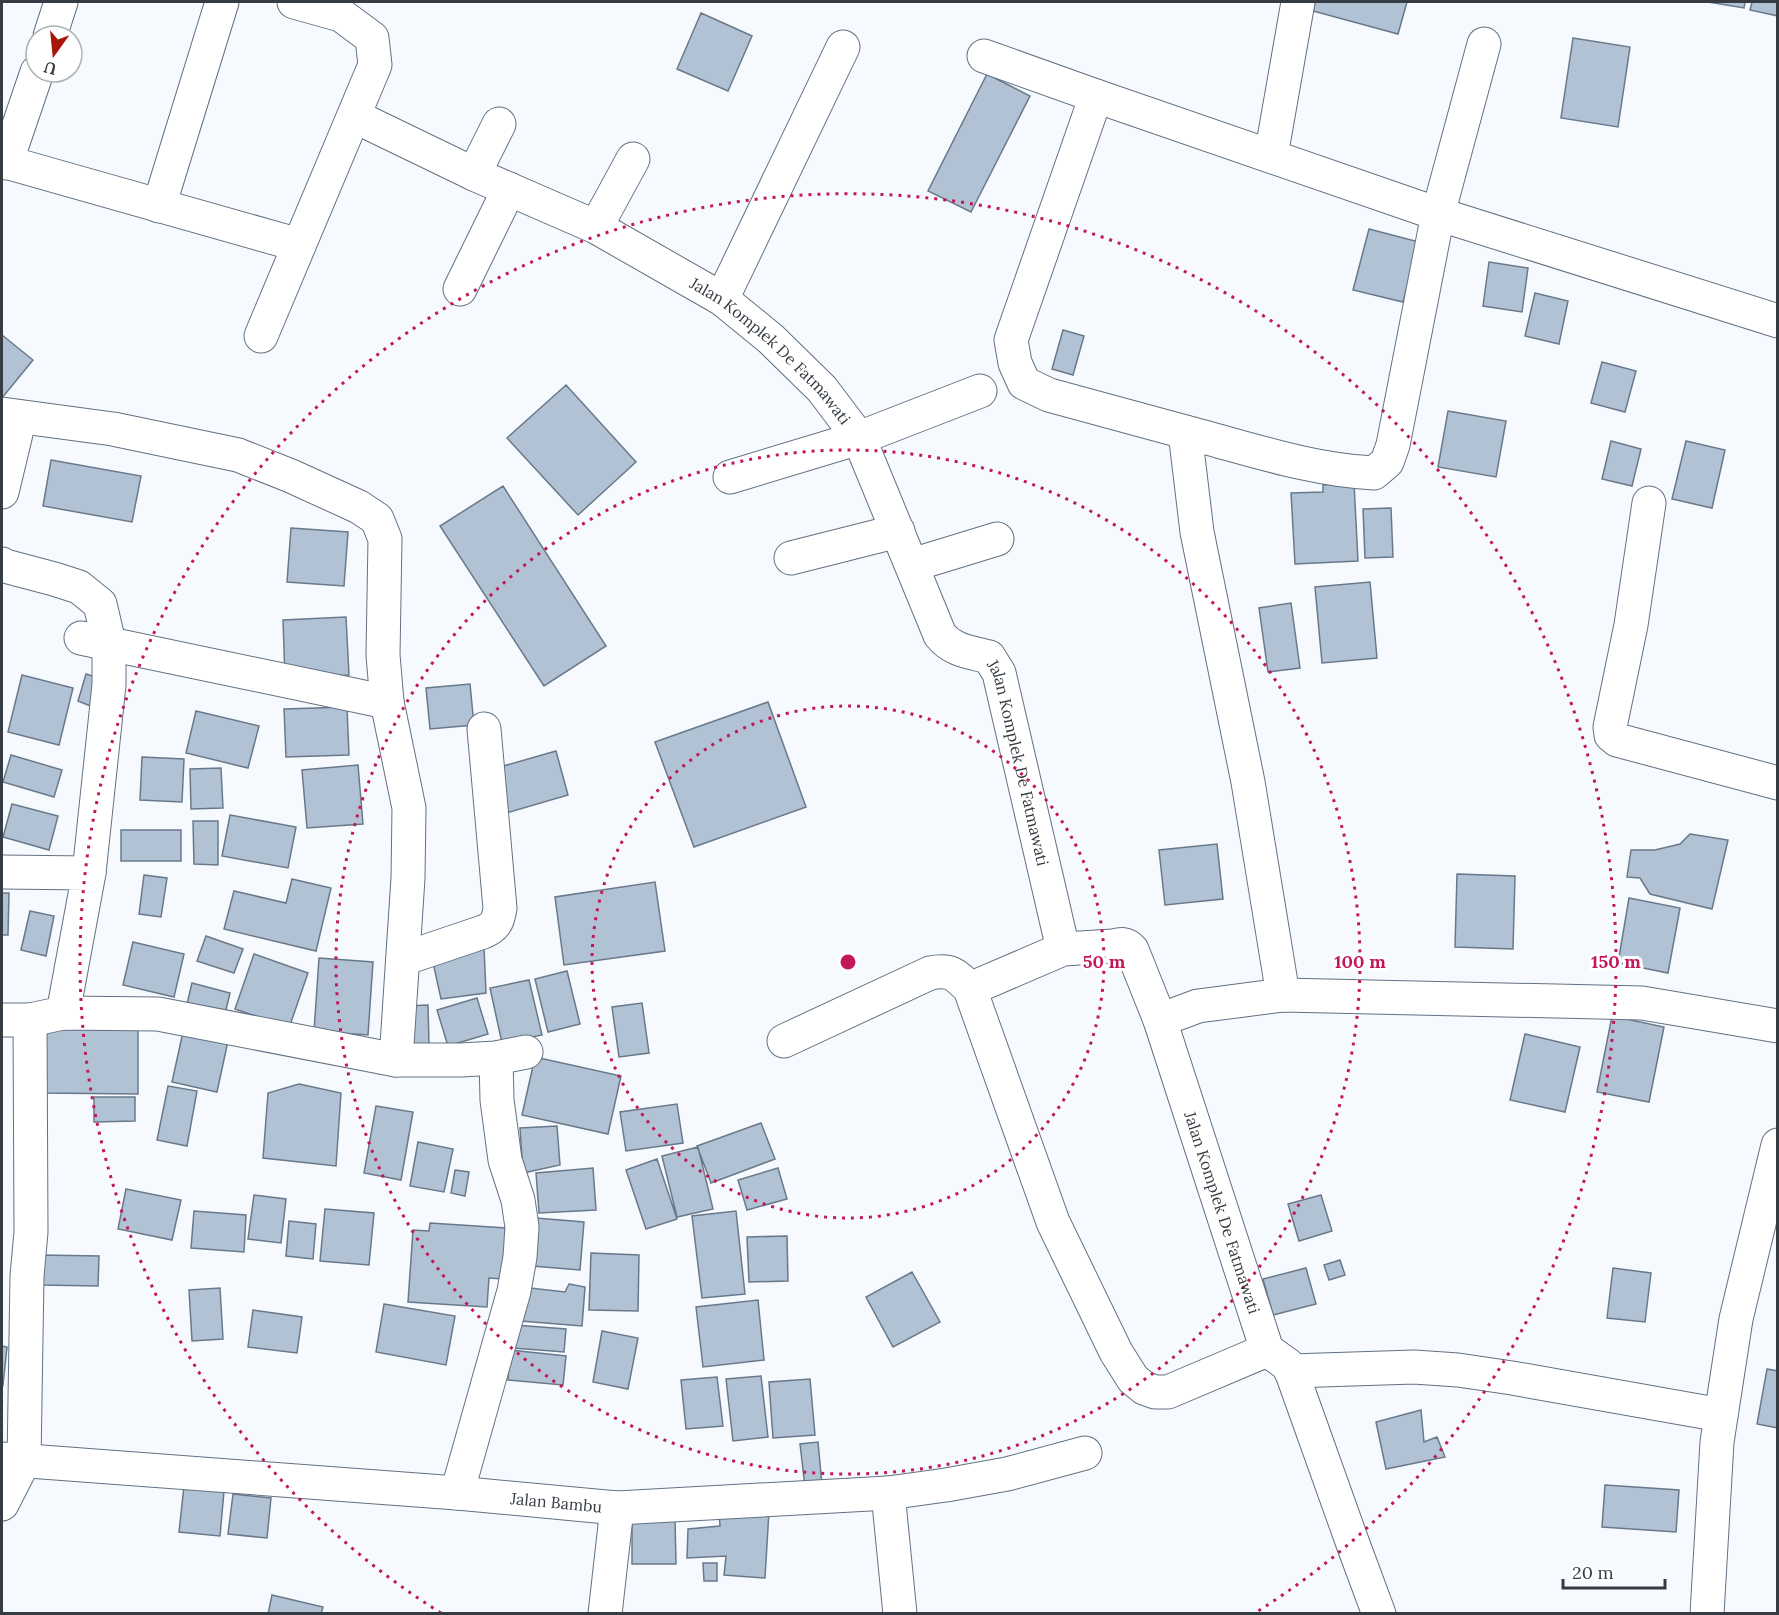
<svg xmlns="http://www.w3.org/2000/svg" width="1779" height="1615" font-family="Lora,serif">
	<style>
		.building { fill: #b1c2d5; stroke: #69798a; stroke-width: 1.5 }
		.lines { fill: none; stroke-linecap: round; stroke-linejoin: round }
		.minor-casing { stroke: #627182; stroke-width: 35 }
		.minor { stroke: #fff; stroke-width: 33 }
		.ring { fill: none; stroke: #c2185b; stroke-width: 3; stroke-dasharray: 3 6 }
		.labels { text-anchor: middle; stroke-width: 6; stroke-linejoin: round; paint-order: stroke }
		.street-label { font-size: 16px; fill: #353c43; stroke: #fff }
		.centre { fill: #c2185b; stroke: #fff; stroke-width: 3 }
		.ring-label { font-size: 18px; text-anchor: middle; font-weight: bold; fill: #c2185b; stroke: #fff; stroke-width: 6; stroke-linejoin: round; paint-order: stroke }
	</style>
	<rect width="100%" height="100%" fill="#f6fafe"/>
	<path class="building" d="M1315,2H1407L1398,34L1313,11Z
		M1708,2H1745L1744,8Z
		M1752,2H1778V16L1750,10Z
		M701,13L752,36L728,91L677,69Z
		M1573,38L1630,47L1618,127L1561,118Z
		M987,74L1030,96L971,212L928,191Z
		M1369,229L1419,242L1403,302L1353,290Z
		M1489,262L1528,268L1522,312L1483,306Z
		M1535,293L1568,301L1559,344L1525,336Z
		M1063,330L1084,336L1073,375L1052,369Z
		M2,335L33,360L2,398Z
		M1602,362L1636,371L1625,412L1591,403Z
		M566,385L636,462L578,515L507,438Z
		M1448,411L1506,421L1496,477L1438,467Z
		M1611,441L1641,449L1632,486L1602,479Z
		M1686,441L1725,450L1712,508L1672,499Z
		M51,460L141,476L132,522L43,506Z
		M1354,483L1358,561L1295,564L1291,493L1323,492V485Z
		M503,486L606,646L544,686L440,526Z
		M1391,508L1393,557L1365,558L1363,509Z
		M291,528L348,532L344,586L287,582Z
		M1370,582L1377,658L1322,663L1315,587Z
		M1291,603L1300,668L1268,672L1259,608Z
		M346,617L349,675L285,678L283,620Z
		M86,674L102,679L93,707L78,701Z
		M22,675L73,688L59,745L8,732Z
		M470,684L474,725L430,729L426,688Z
		M768,702L806,807L694,847L655,742Z
		M347,707L349,755L286,757L284,709Z
		M196,711L259,726L248,768L186,753Z
		M556,751L568,795L506,813L493,769Z
		M11,755L62,770L54,797L3,782Z
		M142,757L184,759L182,802L140,800Z
		M358,765L363,824L307,828L302,770Z
		M221,768L223,808L191,809L190,769Z
		M12,804L58,816L49,850L3,837Z
		M230,815L296,827L288,868L222,856Z
		M193,821H218V865L194,864Z
		M121,830H181V861H121Z
		M1690,834L1728,840L1712,909L1650,894L1640,878L1627,877L1631,850H1655L1680,844Z
		M1217,844L1223,899L1165,905L1159,850Z
		M1457,874L1515,876L1513,949L1455,947Z
		M144,875L167,878L161,917L139,914Z
		M292,879L331,888L316,951L224,929L234,891L286,903Z
		M655,882L665,951L564,965L555,897Z
		M2,893H9L8,935H2Z
		M1629,898L1680,908L1668,973L1618,963Z
		M30,911L54,916L46,956L21,950Z
		M206,936L243,949L234,973L197,961Z
		M133,942L184,954L174,997L123,985Z
		M484,947L486,993L441,999L432,958Z
		M254,954L308,973L289,1028L235,1009Z
		M319,958L373,962L368,1035L314,1031Z
		M567,971L580,1024L548,1032L535,979Z
		M529,980L542,1035L502,1043L490,988Z
		M192,983L230,993L225,1014L187,1004Z
		M477,998L488,1034L448,1046L437,1010Z
		M642,1003L649,1053L619,1057L612,1007Z
		M428,1005L429,1045H407L406,1006Z
		M1612,1016L1664,1027L1649,1102L1597,1092Z
		M42,1029L138,1030V1094L41,1093Z
		M183,1032L228,1041L217,1092L172,1082Z
		M1525,1034L1580,1047L1565,1112L1510,1100Z
		M535,1057L621,1076L608,1134L522,1115Z
		M299,1084L341,1093L336,1166L263,1158L268,1093Z
		M168,1086L197,1091L187,1146L157,1140Z
		M94,1097H135V1121L94,1122Z
		M677,1104L683,1143L626,1151L620,1112Z
		M376,1106L413,1112L401,1180L364,1173Z
		M761,1123L775,1159L711,1183L697,1146Z
		M557,1126L560,1165L523,1173L520,1128Z
		M418,1142L453,1149L444,1192L410,1186Z
		M698,1147L713,1209L677,1217L662,1156Z
		M657,1159L677,1219L646,1229L626,1170Z
		M593,1168L596,1210L539,1213L536,1173Z
		M778,1168L787,1199L747,1210L738,1180Z
		M455,1170L469,1172L465,1196L451,1193Z
		M126,1189L181,1200L172,1240L118,1229Z
		M254,1195L286,1199L281,1243L248,1239Z
		M1321,1195L1332,1231L1299,1241L1288,1204Z
		M325,1209L374,1213L369,1265L320,1261Z
		M194,1211L246,1215L244,1252L191,1248Z
		M736,1211L745,1294L702,1298L692,1216Z
		M536,1218L584,1222L580,1270L532,1266Z
		M289,1221L316,1224L313,1259L286,1256Z
		M430,1223L506,1228L503,1279L489,1278L487,1307L408,1302L413,1230L429,1231Z
		M787,1236L788,1281L749,1282L747,1237Z
		M591,1253L639,1255L638,1311L589,1310Z
		M41,1255L99,1256L98,1286L41,1285Z
		M1340,1260L1345,1275L1329,1280L1324,1265Z
		M1306,1268L1316,1304L1273,1315L1263,1279Z
		M1613,1268L1651,1273L1645,1322L1607,1318Z
		M912,1272L940,1322L893,1347L866,1297Z
		M569,1284L585,1287L582,1326L521,1321L522,1287L565,1292Z
		M220,1288L223,1339L192,1341L189,1290Z
		M758,1300L764,1360L703,1367L696,1307Z
		M384,1304L455,1316L446,1365L376,1352Z
		M253,1310L302,1317L297,1353L248,1347Z
		M515,1325L566,1329L564,1352L513,1348Z
		M602,1331L638,1338L628,1389L593,1382Z
		M2,1346L7,1347L3,1385L2,1384Z
		M510,1350L566,1356L563,1385L508,1380Z
		M1767,1369L1778,1371V1428L1757,1424Z
		M761,1376L768,1437L733,1441L726,1379Z
		M717,1377L723,1426L686,1429L681,1380Z
		M810,1379L815,1435L773,1438L769,1382Z
		M1421,1410L1424,1442L1437,1437L1445,1457L1386,1469L1376,1422Z
		M818,1442L822,1485L805,1487L800,1444Z
		M1605,1485L1679,1490L1676,1532L1602,1527Z
		M184,1486L224,1491L220,1536L179,1532Z
		M233,1494L271,1498L267,1538L228,1534Z
		M719,1511H769L765,1578L724,1575L726,1556L687,1558L688,1529L720,1526Z
		M632,1518H675L676,1564H632Z
		M703,1563H717V1581H704Z
		M272,1595L323,1607L321,1614H268Z"/>
	<g class="lines">
		<defs>
			<g id="minor">
				<path d="M50,36L61,2"/>
				<path d="M984,56L1096,96L1438,214L1778,321"/>
				<path d="M1096,96L1011,340L1015,363L1024,383L1049,395L1185,432"/>
				<path id="s1" d="M354,116L474,174L596,227L722,299L771,339L822,389L859,438L940,635C953,651 970,652 989,657L999,673L1063,949"/>
				<path d="M1271,156L1298,2"/>
				<path d="M2,161L299,245"/>
				<path d="M6,163L37,72"/>
				<path d="M474,174L499,124"/>
				<path d="M159,206L222,2"/>
				<path d="M596,227L633,159"/>
				<path d="M460,289L509,189"/>
				<path d="M722,299L843,47"/>
				<path d="M261,336L375,65L372,38L341,15L294,2"/>
				<path d="M2,414L113,429L238,455L291,476L359,507L377,519L385,539L383,655L387,702L409,808L408,878L396,1060"/>
				<path d="M730,477L859,438L980,391"/>
				<path d="M2,492L20,417"/>
				<path d="M1649,503L1631,625L1610,727L1611,735L1617,740L1778,783"/>
				<path d="M791,558L898,531"/>
				<path d="M2,564L5,566L54,579L79,587L100,604L109,643V685L89,873"/>
				<path d="M912,565L997,539"/>
				<path d="M81,638L387,702"/>
				<path d="M2,872L89,873L63,1013"/>
				<path d="M403,959L483,932C495,927 498,922 500,908L484,729"/>
				<path id="s2" d="M970,989L1063,949L1113,946C1121,944 1126,943 1132,950L1160,1020L1267,1350L1288,1365L1293,1376L1353,1544L1379,1614"/>
				<path d="M1283,995L1248,782L1197,532L1185,432C1247,448 1310,470 1374,473L1387,462L1393,445L1438,214L1484,44"/>
				<path d="M2,1020H30L31,1232L27,1276L24,1461L2,1504"/>
				<path d="M30,1020L63,1013L158,1014L396,1060H461L496,1058L526,1052"/>
				<path d="M1160,1020L1198,1006L1283,995L1642,1003L1778,1026"/>
				<path d="M784,1041L930,973C951,969 955,974 970,989L1053,1222L1116,1352L1133,1379L1144,1388L1155,1392H1168L1267,1350"/>
				<path d="M1291,1371L1414,1367L1458,1370L1512,1378L1721,1415"/>
				<path id="s3" d="M2,1459L457,1493L617,1508L888,1493L946,1485L1007,1474L1085,1453"/>
				<path d="M457,1493L514,1291L520,1257L522,1227L518,1200L505,1160L497,1100L496,1058"/>
				<path d="M888,1493L900,1614"/>
				<path d="M605,1614L617,1508"/>
				<path d="M1707,1614L1717,1442L1736,1319L1778,1145"/>
			</g>
		</defs>
		<use href="#minor" class="minor-casing"/>
		<use href="#minor" class="minor"/>
	</g>
	<g class="ring">
		<circle cx="848" cy="962" r="256"/>
		<circle cx="848" cy="962" r="512"/>
		<path d="M441 1613A768 768 0 1 1 1255 1613"/>
	</g>
	<g class="labels">
		<g class="street-label">
			<text dy="6" stroke="none"><textPath href="#s1" startOffset="482">Jalan Komplek De Fatmawati</textPath></text>
			<text dy="6" stroke="none"><textPath href="#s1" startOffset="986">Jalan Komplek De Fatmawati</textPath></text>
			<text dy="6" stroke="none"><textPath href="#s2" startOffset="450">Jalan Komplek De Fatmawati</textPath></text>
			<text dy="6" stroke="none"><textPath href="#s3" startOffset="556">Jalan Bambu</textPath></text>
		</g>
	</g>
	<circle cx="848" cy="962" r="9" class="centre"/>
	<g class="ring-label">
		<text x="1104" y="968">50 m</text>
		<text x="1360" y="968">100 m</text>
		<text x="1616" y="968">150 m</text>
	</g>
	<rect width="1779" height="1615" fill="none" stroke="#353c43" stroke-width="6"/>
	<g transform="translate(54 54) rotate(195)"><circle r="28" fill="#ffffff" stroke="#aeb1b4" stroke-width="1.5"/>
	<path d="M0-4.5L10 22L0 15L-10 22Z" fill="#a81609"/>
	<text y="-9" font-size="16" font-weight="bold" text-anchor="middle" fill="#353c43">U</text>
	</g>
	<path d="M1563 1579v9h102v-9" fill="none" stroke="#353c43" stroke-width="3"/>
	<text x="1572" y="1579" font-size="18" fill="#353c43" stroke="#ffffff" stroke-width="4.5" paint-order="stroke">20 m</text>
</svg>
